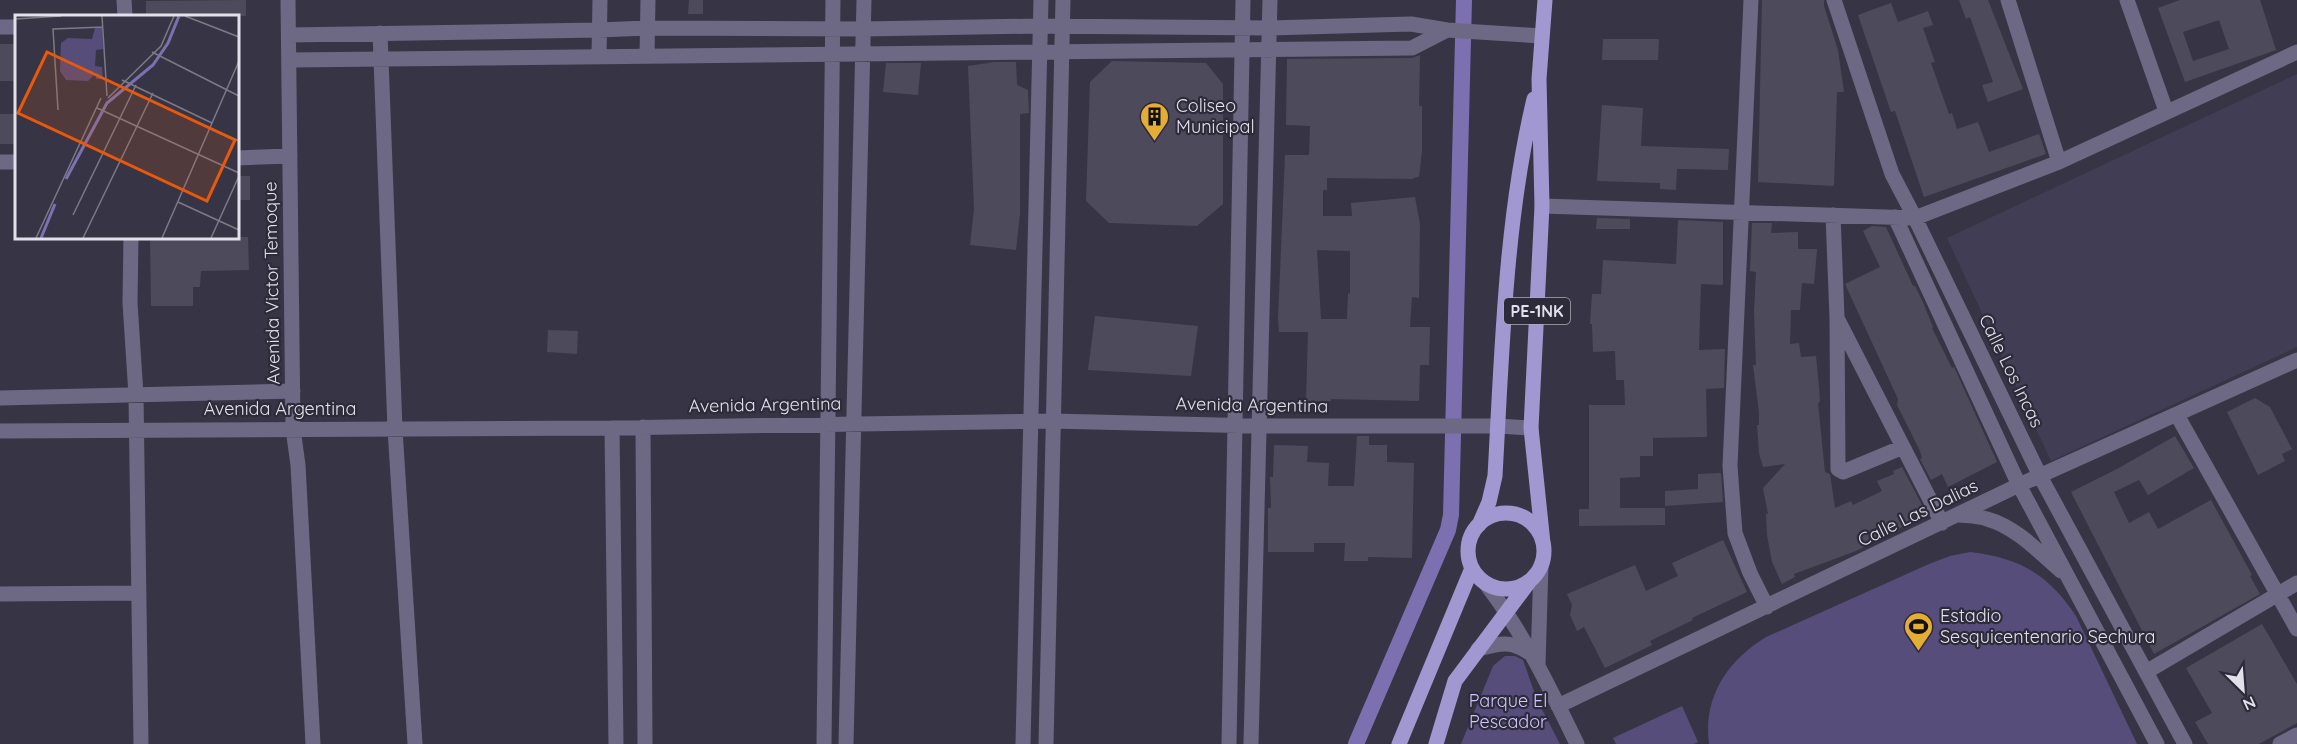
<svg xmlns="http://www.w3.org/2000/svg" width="2297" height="744" font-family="Quicksand,sans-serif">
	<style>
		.built { fill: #413d54 }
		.green { fill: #564d7a }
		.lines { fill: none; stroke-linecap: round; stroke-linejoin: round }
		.canal { stroke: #7d70b1; stroke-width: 16 }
		.building { fill: #4d4b5b; fill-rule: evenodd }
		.minor { stroke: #6d6985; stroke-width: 15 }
		.major { stroke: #a298d1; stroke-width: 15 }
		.labels { text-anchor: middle; stroke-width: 4.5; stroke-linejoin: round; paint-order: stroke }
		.shield { fill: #2d2b3a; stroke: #acaab6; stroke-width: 1.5 }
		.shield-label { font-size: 16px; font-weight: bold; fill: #e2e1eb }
		.poi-label { font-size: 18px; fill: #e2e1eb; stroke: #2d2b3a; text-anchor: start }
		.street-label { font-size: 18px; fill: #e2e1eb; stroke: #2d2b3a }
		.park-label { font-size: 18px; fill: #cfc6fe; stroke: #2d2b3a }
		.inset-river { fill: none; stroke: #7d70b1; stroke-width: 3 }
		.inset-road { fill: none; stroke: #7b7a87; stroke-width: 1.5 }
		.view { fill: #e8590c; fill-opacity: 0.15; stroke: #e8590c; stroke-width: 3 }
		.inset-edge { fill: none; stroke: #e2e1eb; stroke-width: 3 }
	</style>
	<rect width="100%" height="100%" fill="#373545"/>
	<path class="built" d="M2297,74V347L2051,461L1947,238Z"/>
	<path class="green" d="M1970,552C2020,558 2048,574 2076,616L2137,744H1709C1703,697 1727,661 1766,637L1929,564L1950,556Z
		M1505,656H1515L1523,660L1537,700L1560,744H1461L1493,666Z
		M1682,706L1698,742L1694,744H1616L1613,738Z"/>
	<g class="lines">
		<path class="canal" d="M1356,744L1448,530L1451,515L1464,0"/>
	</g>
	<path class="building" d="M246,0V16H146V1Z
		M689,0H703V14H688Z
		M1762,0H1824V6L1838,50L1844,92H1837L1834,186L1758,182Z
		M1959,0H1988L2023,89L1988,102L1982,85L1993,82L1970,17L1966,19Z
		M2180,0H2260L2276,50L2185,82L2158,8ZM2219,20L2229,49L2193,61L2183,32Z
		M1891,3L1898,22L1928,11L1933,25L1923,28L1935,62L1931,63L1949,114L1952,113L1957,129L1978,122L1989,152L2039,134L2046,154L1924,197L1895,111L1891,112L1858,15Z
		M1603,39H1659L1658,60H1602Z
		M0,44H16V81H0Z
		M1420,55L1419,106H1422V151L1419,177L1413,178L1414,179L1327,178V190H1323V216H1352L1351,203L1415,197L1420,224L1419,298L1412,297L1410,327H1430L1429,365H1420L1419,401L1331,399V401H1306L1308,332H1279L1278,319L1285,155H1309L1310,126L1286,125L1287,59L1412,58ZM1317,250L1350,251V294L1348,293L1347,319H1321Z
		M1112,61L1206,63L1223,84V204L1197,226L1109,223L1086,201L1090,82Z
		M994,62H1016L1017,85L1028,90L1029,113L1020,114V213L1016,250L970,245L974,209L968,66Z
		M886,63H921L918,95L883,92Z
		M1602,105L1643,108L1641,146L1729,149L1728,170L1677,169L1676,190L1660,189V183L1597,181Z
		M0,114H16V144H0Z
		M237,176H250V200H237Z
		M1597,218L1630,219V229H1596Z
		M1678,220L1723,222V285L1701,284L1699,350L1725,349L1724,388L1706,389L1707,437L1653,438V456H1640V477L1620,478V508H1665V525L1579,526V509H1589V405H1625L1624,380H1616L1615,351L1593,352L1592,324H1590L1592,294H1601L1603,260L1676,264Z
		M1752,223H1772L1771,233L1798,232V249H1817L1814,284L1802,283L1800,310H1791L1790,344L1799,343L1801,357L1816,356L1819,387L1820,402L1818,403L1825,472L1830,474L1835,508L1851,501L1853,505L1882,491L1877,481L1894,474L1893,471L1902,467L1922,505L1908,524L1856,551L1794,574L1795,577L1782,584L1772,562L1767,535L1766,514H1768L1763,488L1785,464L1763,467L1759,453L1757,425H1759V413L1753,365H1756L1754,312L1756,272L1750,271Z
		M1872,226L1886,227L1913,286H1915L1922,300L1933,327L1932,328L1952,368L1954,367L1997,462L1948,487L1942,474L1931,480L1920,459L1922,458L1920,451L1897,405L1898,399L1845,284L1880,267L1863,231Z
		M150,237H248L249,270L201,271L200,287H193V306H151Z
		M1095,316L1198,326L1191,376L1088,370Z
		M548,330L578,331L577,354L547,352Z
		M2255,398L2270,407L2292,449L2282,454L2285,461L2258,475L2227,412Z
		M1357,436H1369V445H1387V462L1414,463L1412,558L1368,557V561H1344L1345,543H1314V552H1268V508H1271L1270,477H1273L1274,445L1308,446L1307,462L1329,463L1328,486H1354Z
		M2175,436L2194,468L2148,495L2139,480L2114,492L2129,523L2149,512L2158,529L2211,500L2252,575L2250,576L2260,594L2154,654L2071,492L2117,469Z
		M1721,473L1723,502L1665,506V491L1698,489V474Z
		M1723,540L1747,592L1692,618L1693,620L1650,641L1652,645L1605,668L1584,627L1577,631L1570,615L1572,605L1567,594L1635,565L1646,591L1678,576L1672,563Z
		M2262,624L2297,684V723L2259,744H2208L2195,722L2212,713L2186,668Z"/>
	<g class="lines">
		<path class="minor" d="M124,0L125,16
			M288,0L293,429L298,465L313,744
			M1751,0L1730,466L1735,533L1750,573L1767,607
			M1834,0L1892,174L1915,218L2040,476L2185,744
			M2008,0L2059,162
			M2127,0L2166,111
			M0,27H16
			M380,33L395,429L415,744
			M289,35L599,30L647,28L863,29L1039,26L1269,28L1411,24L1447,30L1542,36
			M599,56L600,0
			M647,56L648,0
			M289,60L1412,48L1447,30
			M237,158L290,156
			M0,162H16
			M1542,206L1915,218L2059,162L2297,52
			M1833,215L1837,317L1838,469L1843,472L1903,447
			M1895,217L2019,485L2157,744
			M131,237L130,303L136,395L141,744
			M1838,320L1942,523
			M0,398L293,391
			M2177,415L2297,629
			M643,427L645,744
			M612,428L616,744
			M0,431L612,428L1052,421L1259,426H1498L1531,428
			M1959,515C1968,516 1978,516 1987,519C2016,527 2039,552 2061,571
			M1486,584C1524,634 1550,688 1577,744
			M0,594L137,593
			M1478,649C1500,643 1512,640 1531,654
			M1538,664L1541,565
			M2146,672L2297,583
			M1558,706L2019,485L2297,360
			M824,744L833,0
			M846,744L864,0
			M1023,744L1041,0
			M1046,744L1063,0
			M1229,744L1243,0
			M1251,744L1270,0
			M2280,744L2297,735"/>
		<path class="major" d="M1468 551a38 38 0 1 1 76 0a38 38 0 1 1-76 0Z
			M1479,525L1489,502L1495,476C1502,353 1505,220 1534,99
			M1543,543L1531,428L1542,206L1539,79L1545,0
			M1399,744L1472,568
			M1436,744L1455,681L1529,582"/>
	</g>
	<defs>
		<symbol id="building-pin" viewBox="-11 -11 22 30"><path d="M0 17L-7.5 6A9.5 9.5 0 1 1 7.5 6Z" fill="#e4ad35" stroke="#2d2b3a"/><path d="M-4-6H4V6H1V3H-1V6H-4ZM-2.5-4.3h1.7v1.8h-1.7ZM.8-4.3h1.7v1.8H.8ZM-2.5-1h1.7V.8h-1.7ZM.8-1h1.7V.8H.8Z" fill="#111"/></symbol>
		<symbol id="stadium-pin" viewBox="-11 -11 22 30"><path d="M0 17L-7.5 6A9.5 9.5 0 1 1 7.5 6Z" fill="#e4ad35" stroke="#2d2b3a"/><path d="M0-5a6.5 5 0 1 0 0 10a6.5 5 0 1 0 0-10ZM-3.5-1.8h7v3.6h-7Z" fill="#111"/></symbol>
	</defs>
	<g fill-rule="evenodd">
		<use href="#building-pin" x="1138" y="100" width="33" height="45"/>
		<use href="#stadium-pin" x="1902" y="610" width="33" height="45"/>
	</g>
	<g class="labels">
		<rect class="shield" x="1504" y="298" width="66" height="26" rx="4.5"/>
		<g class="shield-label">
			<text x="1537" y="317">PE-1NK</text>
		</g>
		<g class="poi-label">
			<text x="1176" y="112">Coliseo<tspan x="1176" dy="21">Municipal</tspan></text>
			<text x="1940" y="622">Estadio<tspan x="1940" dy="21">Sesquicentenario Sechura</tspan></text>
		</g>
		<g class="street-label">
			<text transform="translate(272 283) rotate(-91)" y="6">Avenida Victor Temoque</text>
			<text transform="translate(2011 371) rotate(64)" y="6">Calle Los Incas</text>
			<text transform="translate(765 405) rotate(-1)" y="6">Avenida Argentina</text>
			<text transform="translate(1252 405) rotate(1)" y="6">Avenida Argentina</text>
			<text x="280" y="415">Avenida Argentina</text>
			<text transform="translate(1918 513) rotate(-26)" y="6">Calle Las Dalias</text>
		</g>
		<g class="park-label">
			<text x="1508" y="707">Parque El<tspan x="1508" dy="21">Pescador</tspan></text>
		</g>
	</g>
	<g transform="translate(15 15)">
		<rect width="224" height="224" fill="#373545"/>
		<path d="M80,13H87L88,34L81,35L80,51L87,52L88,64H81V58L73,66L51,65L45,56L46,28L53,23L77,24Z" fill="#564d7a"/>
		<path class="inset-river" d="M51,164L92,88L138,50L153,28L164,1M26,223L40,189"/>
		<path class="inset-road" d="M87,1L92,81M170,1L224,22M0,4L46,1M137,37L224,81M107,65L197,108M93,83L146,31L159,1M82,93L224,158M43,95L38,14L88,12M195,113L224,126M163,187L224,215M58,200L121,70M21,223L86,83M68,223L138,78M147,223L224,46M196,223L224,161"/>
		<path class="view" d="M32,37L220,125L192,186L3,98Z"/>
		<rect width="224" height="224" class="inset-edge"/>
	</g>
	<g transform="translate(2243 690) rotate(155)" stroke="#2d2b3a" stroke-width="4.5" paint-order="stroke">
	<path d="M0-4.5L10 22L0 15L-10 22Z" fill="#e2e1eb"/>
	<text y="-9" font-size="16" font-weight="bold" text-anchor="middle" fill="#e2e1eb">N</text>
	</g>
</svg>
